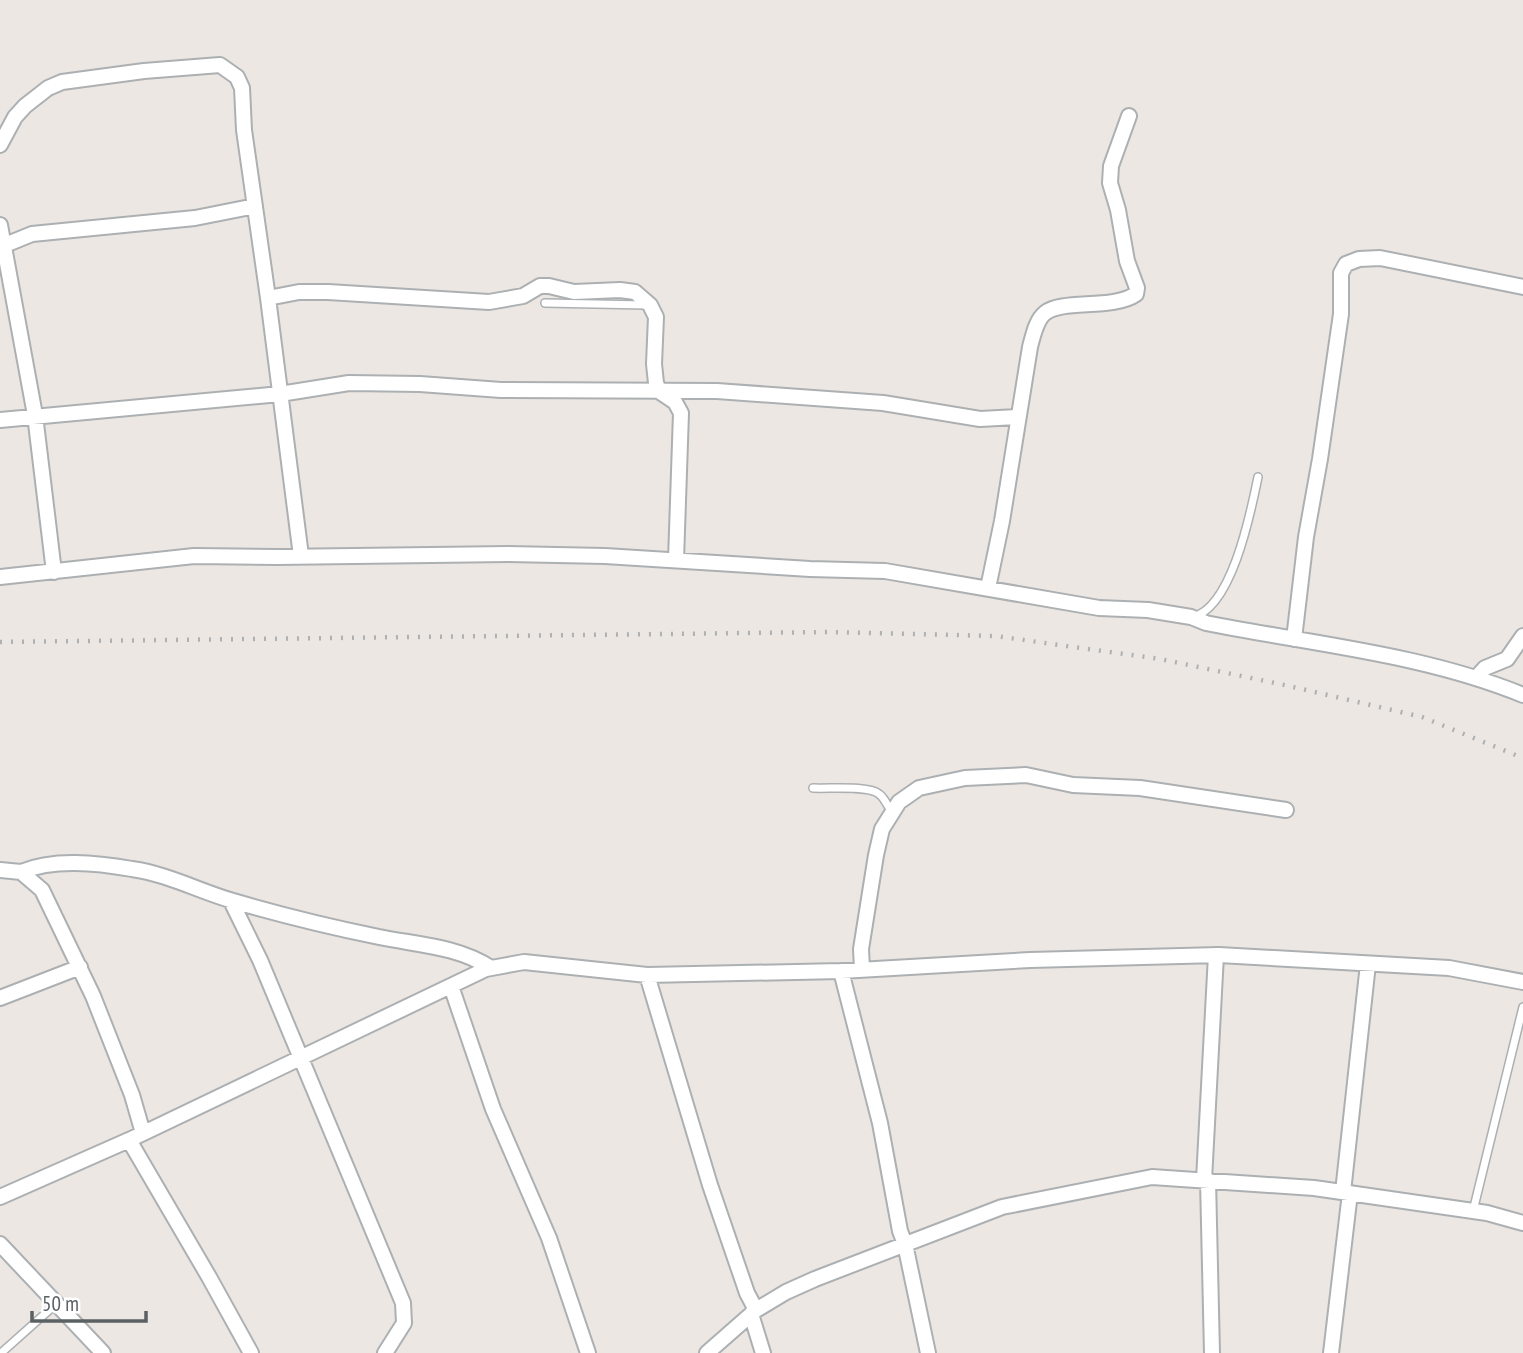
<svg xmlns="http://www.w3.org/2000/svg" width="1523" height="1353" font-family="'PT Sans Narrow',sans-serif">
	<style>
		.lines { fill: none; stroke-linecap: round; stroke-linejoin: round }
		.lane-casing { stroke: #acb0b2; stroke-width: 10 }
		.street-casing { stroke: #acb0b2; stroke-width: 18 }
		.lane { stroke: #fff; stroke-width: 7 }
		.street { stroke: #fff; stroke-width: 14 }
		.rail { stroke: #afb0b1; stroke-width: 4.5; stroke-dasharray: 2 9; stroke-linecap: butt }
	</style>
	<rect width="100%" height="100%" fill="#ede7e3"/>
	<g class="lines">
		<defs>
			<path id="lane" d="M545,303L646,305
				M1192,617C1232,609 1251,511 1258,477
				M813,788C828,789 869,785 879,794C885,798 887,806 892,812
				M1473,1211L1523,1007
				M1,1353L56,1304"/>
			<path id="street" d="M0,145L15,117L25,106L48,88L62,82L144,71L220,65L237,77L242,88L244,130L268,298L301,556
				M0,225L35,415L54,572
				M5,245L32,234L195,218L255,206
				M268,298L299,292H328L489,302L523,296L540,286H549L574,292L620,290L635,292L650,305L656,317L654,364L656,383L660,392L675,402L681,413L676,560
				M0,420L280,394L349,383L420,384L501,390L717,391L883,403L980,419L1017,417
				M0,577L194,556L277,557L508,554L605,556L810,569L885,571L1099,608L1148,610L1191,617L1206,623C1311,644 1423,654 1523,695
				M988,588L1002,521L1030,347C1033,336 1036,320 1045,313C1062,299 1113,310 1136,294L1137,288L1127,261L1118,210L1110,183L1111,166L1129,116
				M1294,639L1306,537L1320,459L1341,314V273L1346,264L1359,259L1380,258L1523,287
				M1476,678L1485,668L1507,659L1523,636
				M0,870L21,872L42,890L93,996L132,1095L143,1133
				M21,872C54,858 97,863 132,869C167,874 199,891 233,901C281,915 330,927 379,937C418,945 457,946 491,968
				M231,901L260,960L403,1303L404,1323L385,1353
				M862,969L861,949L876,855L882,829L899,802L919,788L965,778L1026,775L1073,785L1140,788L1286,810
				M841,971L880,1123L900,1231L905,1244L928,1353
				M647,975L710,1185L747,1293L756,1310
				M451,986L493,1109L549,1238L588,1353
				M0,998L80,967
				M129,1140L209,1277L251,1353
				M1204,1180L1216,955
				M1208,1180L1212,1353
				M1343,1192L1368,964
				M0,1197L129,1140L486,969L524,962L647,975L841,971L1030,960L1219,955L1449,968L1523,982
				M0,1244L103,1353
				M751,1314L763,1353
				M707,1353L756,1310L786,1292L815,1279L1002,1207L1152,1177L1314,1188L1487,1213L1523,1223
				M1331,1353L1350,1193"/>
		</defs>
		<use href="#lane" class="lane-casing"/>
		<use href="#street" class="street-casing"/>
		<use href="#lane" class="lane"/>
		<use href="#street" class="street"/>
		<path class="rail" d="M0,642L830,632L995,636L1160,659L1289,686L1422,717L1523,758"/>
	</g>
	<path d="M32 1311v10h114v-10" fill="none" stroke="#5b6163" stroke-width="3.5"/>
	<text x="42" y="1311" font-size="21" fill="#5b6163" stroke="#ffffff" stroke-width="5" paint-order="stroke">50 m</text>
</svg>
